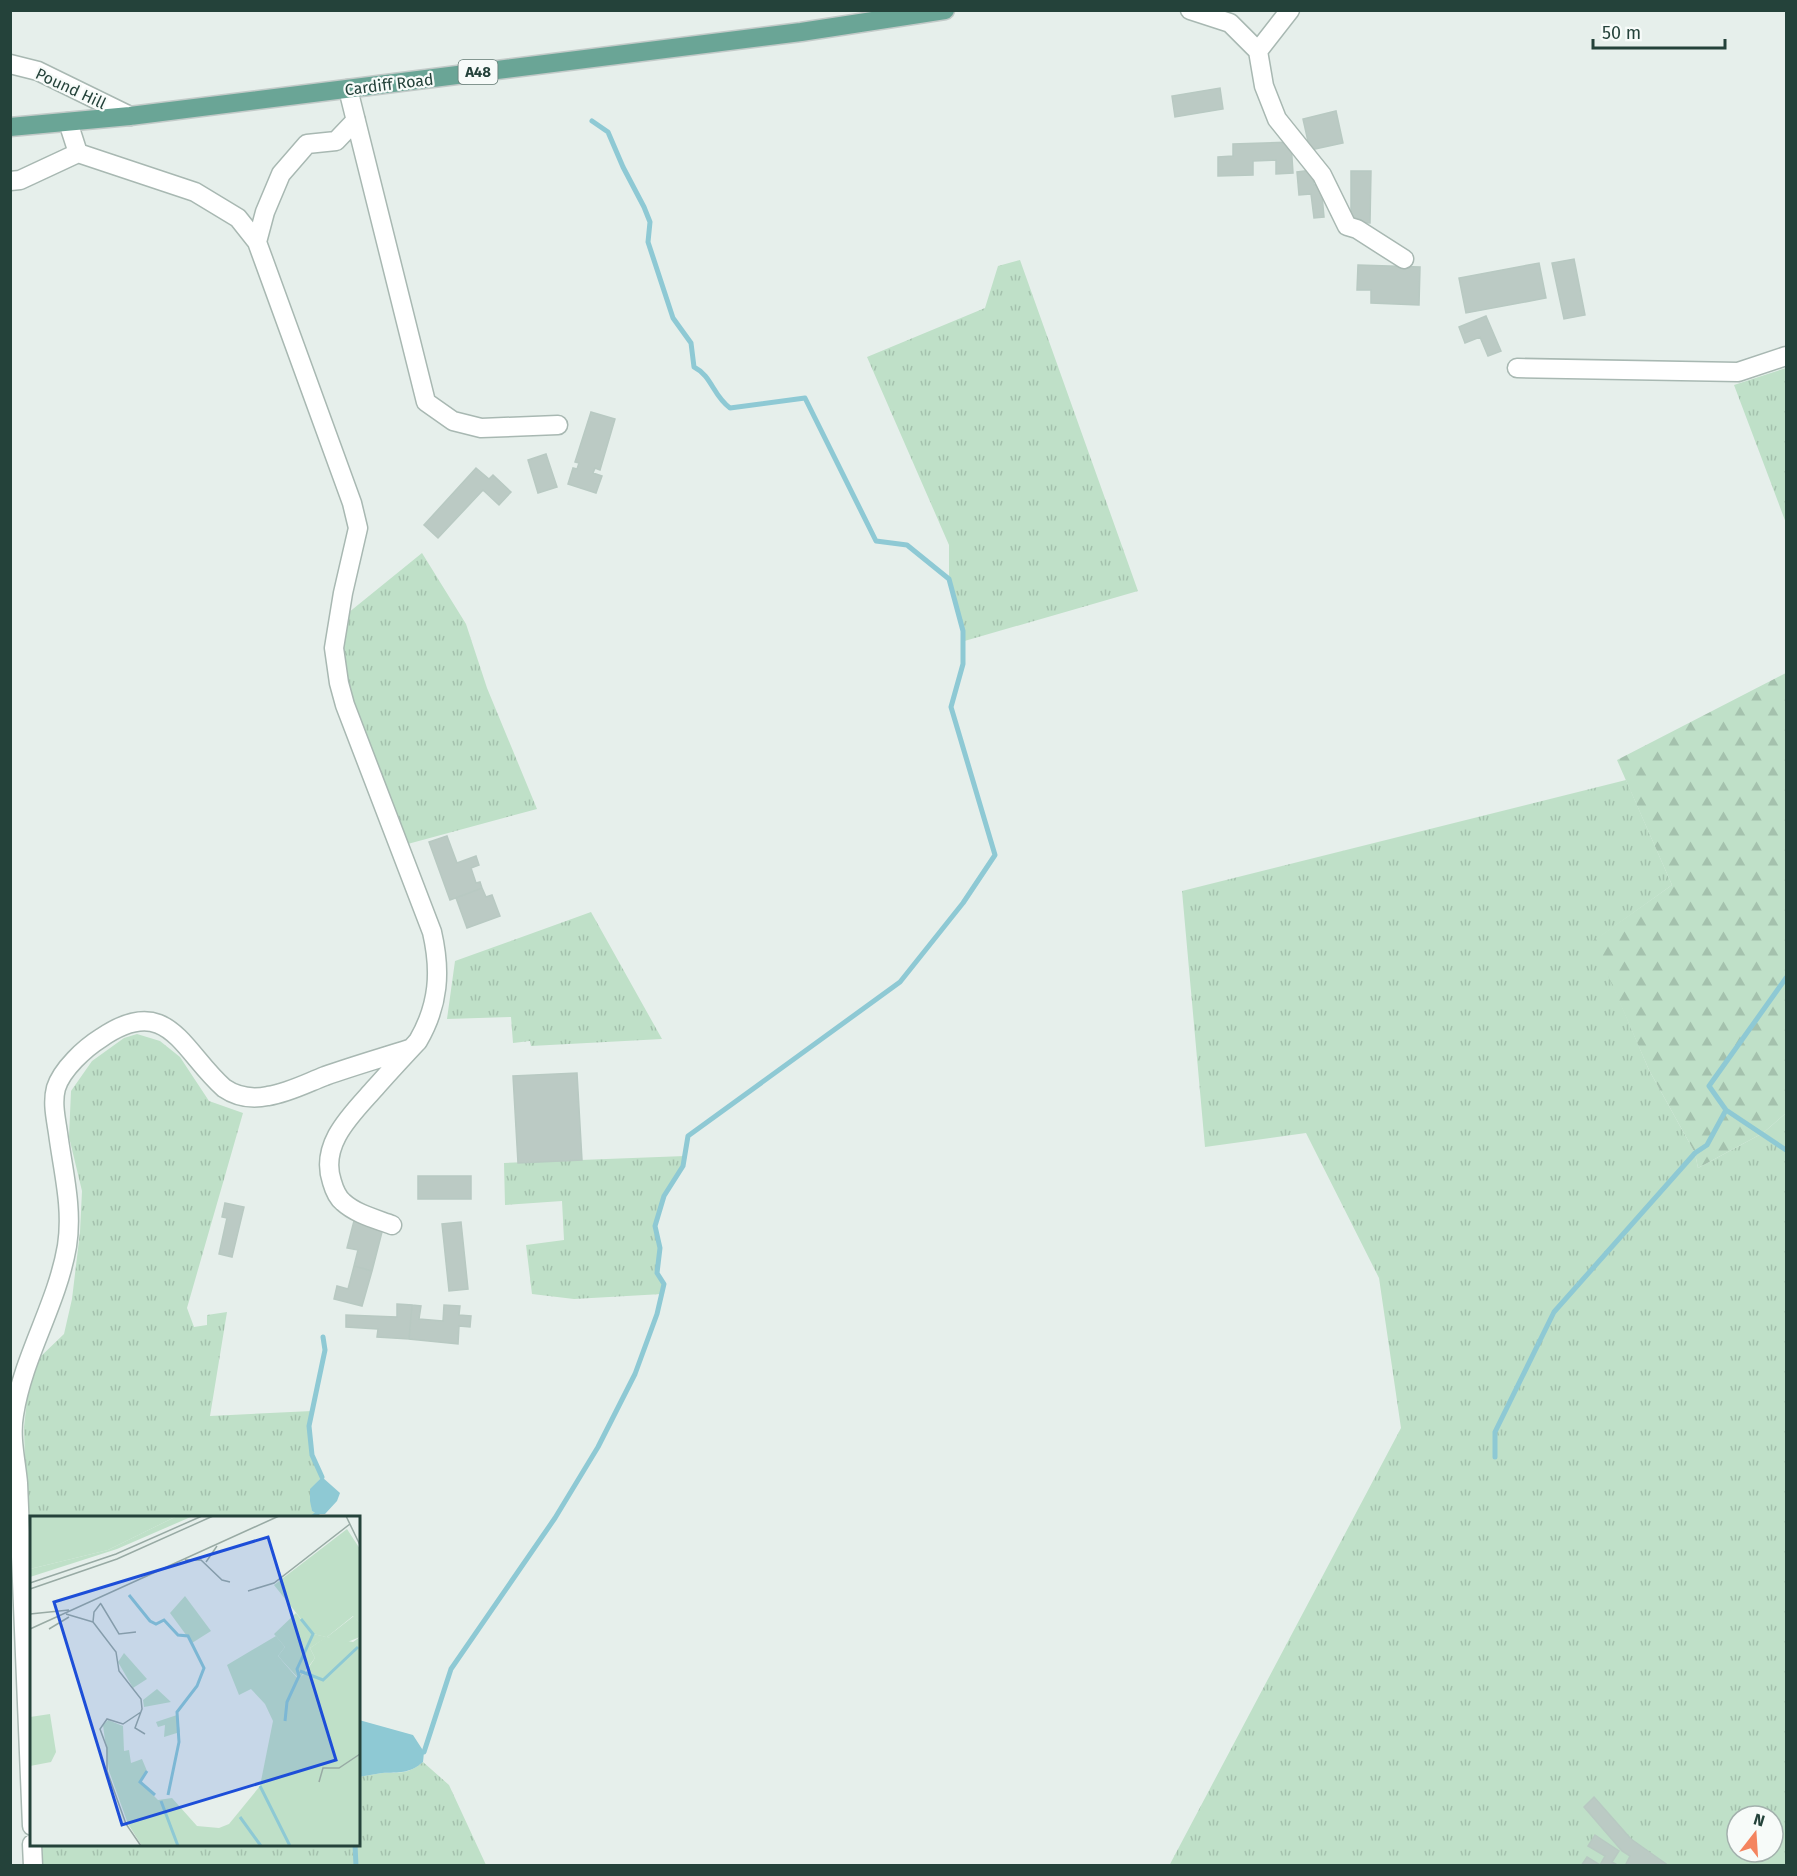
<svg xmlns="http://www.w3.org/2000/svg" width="1797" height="1876" font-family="'Fira Sans',sans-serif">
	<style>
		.grass { fill: url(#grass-tufts); fill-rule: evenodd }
		.forest { fill: url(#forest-firs) }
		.water { fill: #8ec9d4 }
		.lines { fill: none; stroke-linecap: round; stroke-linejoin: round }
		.stream { stroke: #8ec9d4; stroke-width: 5 }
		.building { fill: #bbcac4; stroke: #b8c9c2; stroke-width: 1.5 }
		.minor-casing { stroke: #a8b8b2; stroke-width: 21 }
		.major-casing { stroke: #c2cac8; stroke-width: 21 }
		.minor { stroke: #fff; stroke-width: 18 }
		.major { stroke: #6aa596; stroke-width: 18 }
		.labels { text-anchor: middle; stroke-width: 4.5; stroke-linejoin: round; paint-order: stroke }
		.shield { fill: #f7fbf9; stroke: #637a73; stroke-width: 1.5 }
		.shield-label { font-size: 15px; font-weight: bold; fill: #24423a }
		.street-label { font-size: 16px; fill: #24423a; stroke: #f7fbf9 }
		.inset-river { fill: none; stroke: #8ec9d4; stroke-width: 3 }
		.inset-road { fill: none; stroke: #98aaa4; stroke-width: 1.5 }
		.view { fill: #1d4ed8; fill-opacity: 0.15; stroke: #1d4ed8; stroke-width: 3 }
		.inset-edge { fill: none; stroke: #24423a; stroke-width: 3 }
	</style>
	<defs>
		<pattern id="grass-tufts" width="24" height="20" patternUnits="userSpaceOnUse" patternTransform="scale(1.5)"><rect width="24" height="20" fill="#bfe0c8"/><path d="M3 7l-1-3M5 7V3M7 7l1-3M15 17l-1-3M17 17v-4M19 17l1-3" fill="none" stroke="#a4c1ad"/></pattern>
		<pattern id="forest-firs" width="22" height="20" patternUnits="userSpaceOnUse" patternTransform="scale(1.5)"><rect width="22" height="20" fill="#bfe0c8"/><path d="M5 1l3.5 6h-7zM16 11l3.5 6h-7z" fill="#a4c1ad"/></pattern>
	</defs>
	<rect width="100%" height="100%" fill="#e6efeb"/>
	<path class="grass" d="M1020,260L1138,591L961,642L963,631L949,579V545L867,357L985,308L998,266Z
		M1786,368V523L1734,385Z
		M422,553L466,624L487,688L537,809L404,845L347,682L342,656L348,613Z
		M1626,780L1672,885L1594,941L1649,1070L1695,1153L1698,1168L1763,1133L1786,1113V1865L1169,1866L1401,1428L1379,1278L1306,1133L1205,1147L1182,891ZM1737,1816H1773V1852H1737Z
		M591,912L662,1039L531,1046L530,1041L513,1043L511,1017L447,1019L455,961Z
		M137,1034L160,1041L180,1057L209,1101L243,1113L187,1308L194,1327L207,1325V1315L227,1312L210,1416L312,1411C307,1435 312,1455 322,1477L310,1490L312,1511L317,1514L312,1518H32L31,1681L24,1427L29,1382L39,1358L64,1334L72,1299L80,1232L82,1191L69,1137L71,1091L92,1061L124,1038Z
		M685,1156C680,1180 657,1199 655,1225C655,1233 660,1241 660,1248C661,1267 653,1266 664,1284L662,1294L574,1299L532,1294L526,1245L564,1240L562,1201L505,1205L504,1163Z
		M423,1762L449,1785L486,1865L43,1866L42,1845L358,1844L359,1777C366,1776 374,1774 382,1773C401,1772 407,1775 423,1762Z"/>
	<path class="forest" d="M1786,673V1113L1763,1133L1698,1168L1695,1153L1649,1070L1593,941L1672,885L1617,760Z"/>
	<path class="water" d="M322,1477L340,1493L337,1501L325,1514H317L312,1511L310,1501V1489Z
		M359,1720L413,1735L424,1752L423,1762C409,1774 399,1772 382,1773C374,1774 366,1776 359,1777Z"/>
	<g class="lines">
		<path class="stream" d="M1726,1110L1786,1150
			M1495,1457V1432L1554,1312L1695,1153L1707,1145L1726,1110L1709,1086L1786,978
			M322,1477L312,1455L309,1426L325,1350L323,1337
			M312,1518L317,1514
			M424,1752L451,1669L555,1518L598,1447L635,1374L657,1314L664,1284L657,1273L660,1248L655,1226L664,1196L683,1166L688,1136L900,982L963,903L995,855L951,707L963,664V631L949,579L907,545L876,541L805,398L730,408C713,396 712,376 694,367L691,343L673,318L648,242L650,222L644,207L623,167L608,132L592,121
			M355,1844L356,1866"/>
	</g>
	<path class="building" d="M1220,88L1223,109L1175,117L1172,96Z
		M1336,111L1343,143L1310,150L1303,119Z
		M1291,142L1293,173L1276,174V160L1253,161V175L1218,176V157L1233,156V144Z
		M1312,170L1314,185L1321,184L1324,217L1314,218L1311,194L1299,195L1297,172Z
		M1351,171H1371L1370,223L1351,222Z
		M1574,259L1585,315L1564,319L1552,263Z
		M1539,263L1546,298L1466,313L1459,278Z
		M1358,265L1420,267L1419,305L1371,303V290H1357Z
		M1486,316L1501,351L1488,356L1480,337L1465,343L1459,327Z
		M591,412L615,419L600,470L595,468L593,473L602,476L596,493L568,484L573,468L577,469L579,463L575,462Z
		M546,454L557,487L538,493L528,460Z
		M476,468L489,479L493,475L511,492L499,505L483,490L438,538L424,525Z
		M447,836L457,863L476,856L479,865L471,868L476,883L480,882L482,888L450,900L429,842Z
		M482,888L486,897L492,895L500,916L467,928L456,898Z
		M577,1073L582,1160L518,1163L513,1076Z
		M418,1176H471V1199H418Z
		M225,1203L244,1207L232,1257L219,1254L227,1218L222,1217Z
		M354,1221L383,1228L372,1271L354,1266L358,1250L347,1248Z
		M461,1222L468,1289L449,1291L442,1224Z
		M354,1266L372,1271L362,1306L334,1299L337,1286L348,1289Z
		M397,1304L412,1305L409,1339L377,1337L378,1329L346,1327V1315L397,1317Z
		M412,1305L421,1306L419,1319L443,1321L444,1305L460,1306L459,1315L471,1316L470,1327L459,1326L458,1344L409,1339Z
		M1594,1797L1631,1839L1669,1866H1625L1630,1856L1622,1851L1584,1807Z
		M1595,1835L1619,1851L1612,1862L1619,1866L1600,1865L1605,1856L1588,1846Z
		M1587,1857L1600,1865L1602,1866H1581Z"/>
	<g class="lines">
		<defs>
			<path id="minor" d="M1190,10L1230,23L1258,51L1264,86L1277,119L1322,175L1347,226L1357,229L1404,259
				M1258,51L1290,10
				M10,64L38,71L130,116
				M348,89L426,402L453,421L481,428L558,425
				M356,120L336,141L307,144L281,174L265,212L257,242L352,503L358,528L343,593L334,648L339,683L345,705L432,932C441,971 439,1005 418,1041C404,1056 389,1072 375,1088C352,1114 319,1144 332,1182C334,1189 337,1197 343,1202C356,1214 376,1219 392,1225
				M68,122L78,153L195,192L238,218L257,242
				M10,181L20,180L78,153
				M1517,368L1738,372L1786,356
				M32,1826L18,1483C16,1461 10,1437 14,1415C23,1356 57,1305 67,1246C73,1208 63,1171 58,1133C56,1119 52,1103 56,1088C62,1069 85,1048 101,1038C168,992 182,1051 224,1088C237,1097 253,1099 268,1096C288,1093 307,1083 325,1076C353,1066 381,1058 409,1049
				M32,1844L33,1866"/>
			<path id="major" d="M10,127L130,116L801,32L945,10"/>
		</defs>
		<use href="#minor" class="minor-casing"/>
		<use href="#major" class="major-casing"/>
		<use href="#minor" class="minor"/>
		<use href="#major" class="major"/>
	</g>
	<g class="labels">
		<rect class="shield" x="458.5" y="60" width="39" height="24" rx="4.5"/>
		<g class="shield-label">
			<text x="478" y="77">A48</text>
		</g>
		<g class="street-label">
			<text transform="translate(389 84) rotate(-7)" y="6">Cardiff Road</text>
			<text transform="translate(71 88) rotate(25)" y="6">Pound Hill</text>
		</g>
	</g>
	<g transform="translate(30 1516)">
		<rect width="330" height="330" fill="#e6efeb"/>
		<path d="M0,0H147L78,34L0,53ZM317,13L330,33V107L323,100L297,121L323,126L330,121V330H112L98,308L79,255L73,209L78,204L93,210L94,235L99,234L101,247L112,243L117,255L110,266L128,284L142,282L167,310L189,312L199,308L230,270L243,205L235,188L221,173L209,179L197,149L246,120L255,131L248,140L268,163L275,157L285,142L280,132L296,121L283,118L244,69ZM155,80L181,115L162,127L140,97ZM94,137L117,163L103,172L88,146ZM127,173L141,186L114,191L113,184ZM20,198L26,236L21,246L0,250V201ZM147,199L150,216L134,221L135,209L128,211L126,206Z" fill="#bfe0c8"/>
		<path d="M147,0H163L87,33L0,61V53L78,34ZM266,97L283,118L297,121L324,100L330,107V121L315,127L297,121L280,132L285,142L269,163L248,140L255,131L244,118Z" fill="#bfe0c8"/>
		<path class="inset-river" d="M99,79L120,105L126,108L134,104L148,119L158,120L174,152L167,170L147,196L149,226L138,279M270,155L293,164L328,131M255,205L257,186L269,160L267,153L283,118L271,103M117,255L110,266L125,279M230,270L260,330M131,285L148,330M210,301L231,330"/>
		<path class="inset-road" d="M316,0L330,29M155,44H171L192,64L200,66M176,46L187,30M0,67L86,38L172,0M0,73L87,43L183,0M218,75L244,67L320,8M71,87L64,96L63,106L86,136L89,155L111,183L112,193L105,212L115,218M71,88L89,118L106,116M0,98L39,94M36,98L63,106M0,113L249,0M19,113L39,101M111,196L93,208L77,203L70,213L77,232V255L96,308L111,330M289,266L293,252H309L330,238"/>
		<path class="view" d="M238,21L306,244L92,309L24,86Z"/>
		<rect width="330" height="330" class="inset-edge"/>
	</g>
	<rect width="1797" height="1876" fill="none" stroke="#24423a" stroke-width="24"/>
	<g transform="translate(1755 1834) rotate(17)"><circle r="28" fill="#f7fbf9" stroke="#a3b1ad" stroke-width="1.5"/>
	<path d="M0-4.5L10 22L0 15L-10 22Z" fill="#f4845f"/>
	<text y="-9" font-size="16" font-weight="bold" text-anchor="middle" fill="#24423a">N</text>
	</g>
	<path d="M1593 39v9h132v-9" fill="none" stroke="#24423a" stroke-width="3"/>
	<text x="1602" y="39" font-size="18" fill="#24423a" stroke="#f7fbf9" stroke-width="4.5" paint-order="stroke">50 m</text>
</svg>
